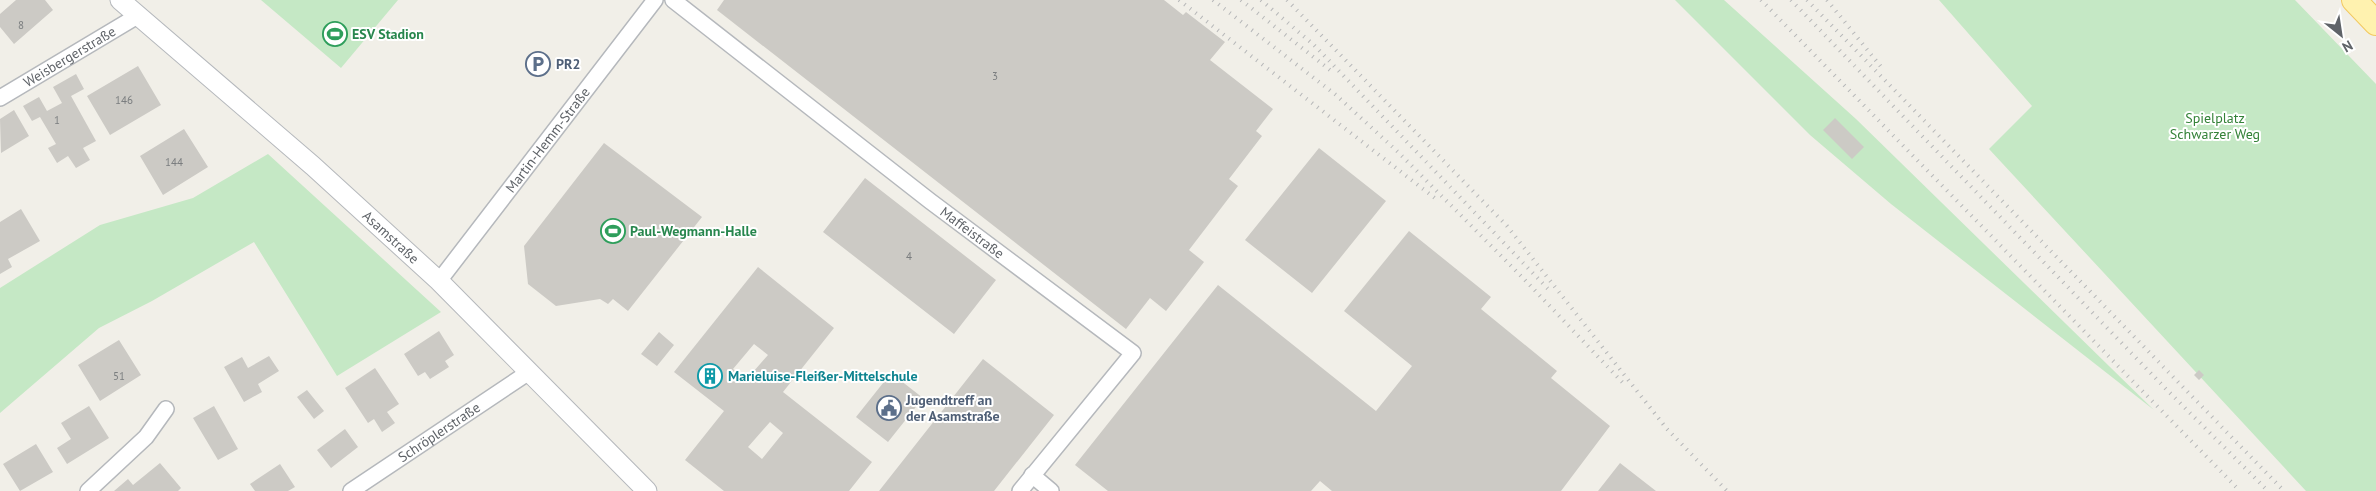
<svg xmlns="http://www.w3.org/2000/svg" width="2376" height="491" font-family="'PT Sans',sans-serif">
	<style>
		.green { fill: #c5e8c5 }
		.building { fill: #cccac5; fill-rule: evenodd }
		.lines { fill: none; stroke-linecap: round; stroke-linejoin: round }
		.minor-casing { stroke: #b5b8bc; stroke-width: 18 }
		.tertiary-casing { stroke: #b5b8bc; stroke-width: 21 }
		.primary-casing { stroke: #f2c960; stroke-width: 26 }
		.minor { stroke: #fff; stroke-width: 15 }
		.tertiary { stroke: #fff; stroke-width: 19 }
		.primary { stroke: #fff2af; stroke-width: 24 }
		.rail { stroke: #b6b7b8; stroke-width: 4; stroke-dasharray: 1 6; stroke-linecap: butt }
		.labels { text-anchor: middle; stroke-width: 4; stroke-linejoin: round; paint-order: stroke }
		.number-label { font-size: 11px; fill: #7a7d7f }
		.leisure-label { font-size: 14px; font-weight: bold; fill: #27864d; stroke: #fff; text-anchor: start }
		.street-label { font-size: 14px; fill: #5f6368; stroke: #fff }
		.service-label { font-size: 14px; font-weight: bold; fill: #4e5e75; stroke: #fff; text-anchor: start }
		.park-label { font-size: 14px; fill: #348238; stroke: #fff }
		.culture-label { font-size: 14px; font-weight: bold; fill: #0d838f; stroke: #fff; text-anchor: start }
	</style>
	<rect width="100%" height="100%" fill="#f1efe8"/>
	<path class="green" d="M261,0H398L341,68Z
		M1675,0H1724L1856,119L2154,410L1891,204L1810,135Z
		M1939,0H2295L2376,84V491H2306L1989,149L2032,106Z
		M268,154L441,312L337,376L254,242L152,301L99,328L0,413V288L100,225L193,198Z"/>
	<path class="building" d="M16,0H45L53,10L14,44L0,27V14Z
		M724,0H1164L1183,15L1186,12L1225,42L1210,60L1273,109L1256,131L1262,136L1229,179L1238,186L1189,250L1204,262L1166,311L1150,298L1126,329L717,10Z
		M138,66L161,105L110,135L87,96Z
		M76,74L84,89L71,96L96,141L83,148L90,160L76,168L68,156L57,163L48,148L56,144L40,117L32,121L23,106L39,97L47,111L62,103L53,87Z
		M14,110L29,136L1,153L0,119Z
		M1835,118L1864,147L1852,159L1823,130Z
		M184,129L208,167L163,195L140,156Z
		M604,143L702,217L628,311L613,299L608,304L600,299L556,306L528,284L524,246Z
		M1319,148L1386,201L1312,293L1245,240Z
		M865,178L996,280L954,334L823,232Z
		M21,209L40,241L8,259L12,267L0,274V222Z
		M1409,231L1491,297L1481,309L1557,371L1551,378L1610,426L1561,491H1332L1320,481L1311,491H1108L1075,465L1218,285L1376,411L1412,366L1344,311Z
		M758,267L834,328L783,392L872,462L849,491H724L685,460L724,411L674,372ZM754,344L768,355L746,380L733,369ZM770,422L783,433L762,459L748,447Z
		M439,331L454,355L445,361L449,367L430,379L425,372L418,376L404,354Z
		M659,332L674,345L657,366L641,354Z
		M119,340L141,375L100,401L78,365Z
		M269,356L279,371L258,384L262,392L244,402L224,367L242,357L248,368Z
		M983,359L1054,415L994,491H879Z
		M375,368L399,404L387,412L395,423L382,432L374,419L368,423L345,388Z
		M2199,370L2204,375L2199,380L2194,375Z
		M891,373L923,398L888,442L856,417Z
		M307,390L324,411L314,419L297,397Z
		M89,406L109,438L67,464L57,448L71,439L61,423Z
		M214,406L238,449L218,460L193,418Z
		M345,429L358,447L331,468L317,450Z
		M36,444L53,472L20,491L3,464Z
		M160,463L181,488L178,491H114L128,479L133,485Z
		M1620,463L1656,491H1598Z
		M280,464L295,487L288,491H255L250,484Z"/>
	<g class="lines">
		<defs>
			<g id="minor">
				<path id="s1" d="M673,0L930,201L1133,353L1020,491"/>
				<path id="s2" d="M0,98L139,15"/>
				<path id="s3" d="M439,281L655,0"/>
				<path d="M1032,475L1051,491"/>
				<path d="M88,491L146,437L166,409"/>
				<path id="s4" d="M351,491L529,372"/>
			</g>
			<g id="tertiary">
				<path id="s5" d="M120,0L313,166L439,281L647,491"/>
			</g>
			<path id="primary" d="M2354,0L2376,23"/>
		</defs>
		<use href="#minor" class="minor-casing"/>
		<use href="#tertiary" class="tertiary-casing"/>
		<use href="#primary" class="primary-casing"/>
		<use href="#minor" class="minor"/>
		<use href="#tertiary" class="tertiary"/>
		<use href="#primary" class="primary"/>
		<path class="rail" d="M1179,0L1436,199
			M1213,0L1336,95L1398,152L1523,278L1623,383
			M1241,0L1330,70
			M1261,0L1314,45L1551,292
			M1287,0L1507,226L1667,429L1727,491
			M1761,0L2240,491
			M1791,0L2166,389L2268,491
			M1807,0L2284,491
			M1827,0L1882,68"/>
	</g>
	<defs>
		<symbol id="stadium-ring" viewBox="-11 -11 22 22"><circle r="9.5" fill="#fff" stroke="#2e9e5b" stroke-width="1.5"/><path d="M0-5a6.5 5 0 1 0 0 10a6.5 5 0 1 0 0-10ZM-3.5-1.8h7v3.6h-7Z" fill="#2e9e5b"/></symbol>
		<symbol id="parking-ring" viewBox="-11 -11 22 22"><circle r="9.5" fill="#fff" stroke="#5c6f8a" stroke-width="1.5"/><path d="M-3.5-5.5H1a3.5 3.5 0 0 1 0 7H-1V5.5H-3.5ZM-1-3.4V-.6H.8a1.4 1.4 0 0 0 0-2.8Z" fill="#5c6f8a"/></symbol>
		<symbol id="building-ring" viewBox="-11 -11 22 22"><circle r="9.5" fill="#fff" stroke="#0f9aa8" stroke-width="1.5"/><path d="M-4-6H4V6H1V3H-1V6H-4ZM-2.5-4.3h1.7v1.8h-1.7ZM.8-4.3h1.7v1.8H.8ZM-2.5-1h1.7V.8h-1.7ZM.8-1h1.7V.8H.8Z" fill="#0f9aa8"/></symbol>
		<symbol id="civic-ring" viewBox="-11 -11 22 22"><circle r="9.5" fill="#fff" stroke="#5c6f8a" stroke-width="1.5"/><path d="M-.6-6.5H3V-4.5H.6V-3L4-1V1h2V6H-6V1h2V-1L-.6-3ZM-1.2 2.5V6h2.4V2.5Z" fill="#5c6f8a"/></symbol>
	</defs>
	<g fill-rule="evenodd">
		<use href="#stadium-ring" x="321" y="20" width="28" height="28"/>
		<use href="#parking-ring" x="524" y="50" width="28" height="28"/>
		<use href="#stadium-ring" x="599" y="217" width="28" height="28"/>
		<use href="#building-ring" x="696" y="362" width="28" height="28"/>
		<use href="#civic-ring" x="875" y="394" width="28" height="28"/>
	</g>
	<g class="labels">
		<g class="number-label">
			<text x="21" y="29">8</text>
			<text x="995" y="80">3</text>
			<text x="124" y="104">146</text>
			<text x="57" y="124">1</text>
			<text x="174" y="166">144</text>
			<text x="909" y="260">4</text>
			<text x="119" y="380">51</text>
		</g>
		<g class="leisure-label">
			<text x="352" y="39">ESV Stadion</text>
			<text x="630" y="236">Paul-Wegmann-Halle</text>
		</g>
		<g class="street-label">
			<text dy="5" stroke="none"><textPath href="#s2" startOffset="81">Weisbergerstraße</textPath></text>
			<text dy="5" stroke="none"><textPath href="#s3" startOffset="178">Martin-Hemm-Straße</textPath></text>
			<text dy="5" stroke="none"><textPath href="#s1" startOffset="379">Maffeistraße</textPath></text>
			<text dy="5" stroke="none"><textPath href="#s5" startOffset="360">Asamstraße</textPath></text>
			<text dy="5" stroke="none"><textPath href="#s4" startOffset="106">Schröplerstraße</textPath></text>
		</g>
		<g class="service-label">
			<text x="556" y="69">PR2</text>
			<text x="906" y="405">Jugendtreff an<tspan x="906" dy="16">der Asamstraße</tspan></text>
		</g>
		<g class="park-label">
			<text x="2215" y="123">Spielplatz<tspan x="2215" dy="16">Schwarzer Weg</tspan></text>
		</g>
		<g class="culture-label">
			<text x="728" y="381">Marieluise-Fleißer-Mittelschule</text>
		</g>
	</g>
	<g transform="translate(2341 35) rotate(150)" stroke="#ffffff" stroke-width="4" paint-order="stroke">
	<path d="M0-4L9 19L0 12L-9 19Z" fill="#5f6368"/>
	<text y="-8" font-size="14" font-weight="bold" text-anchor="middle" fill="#5f6368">N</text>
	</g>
</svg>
